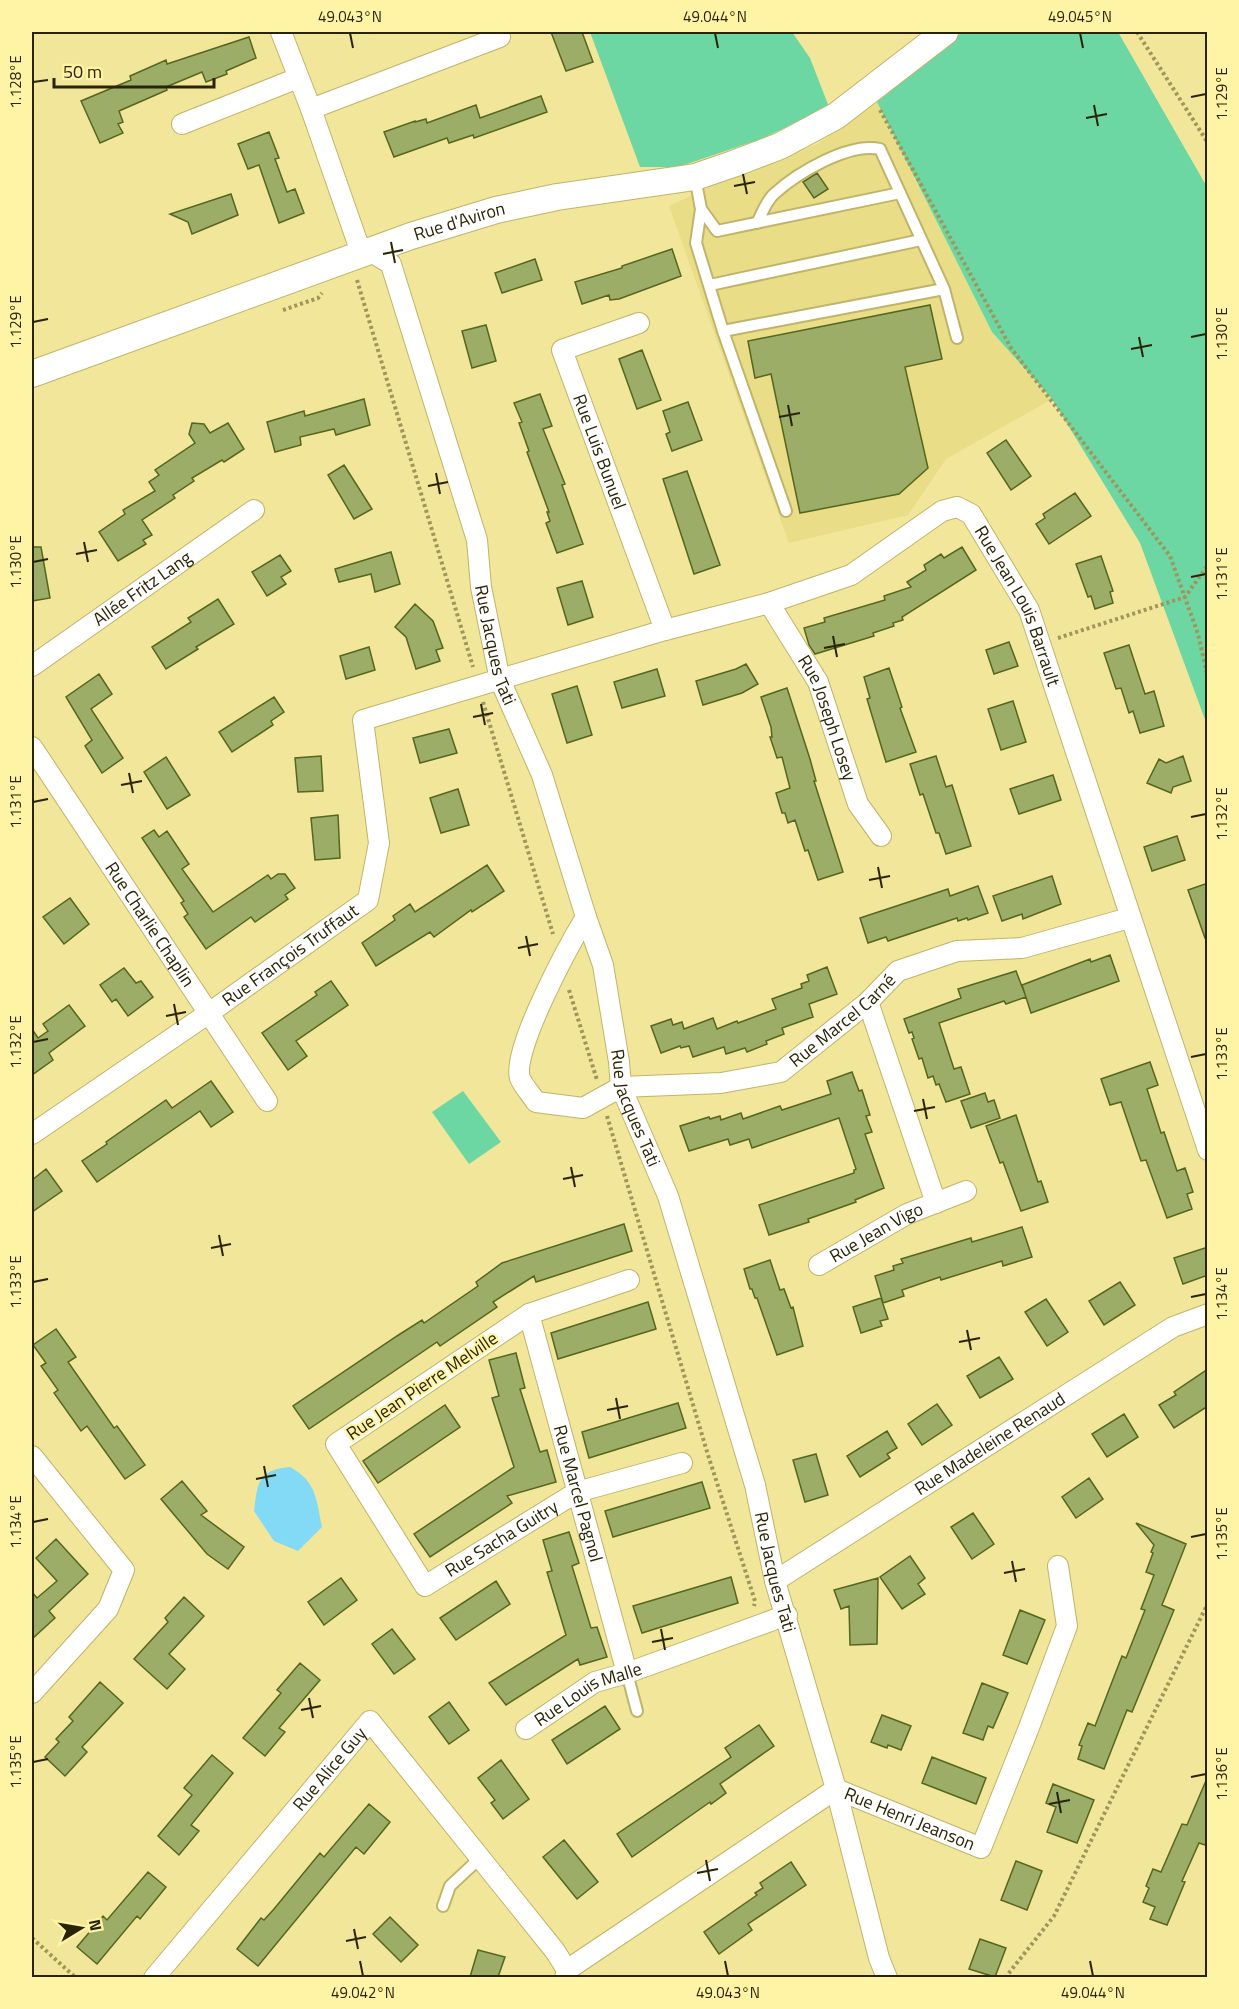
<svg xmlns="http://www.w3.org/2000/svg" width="1239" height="2009" font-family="'Titillium Web',sans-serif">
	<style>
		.built { fill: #eadd88 }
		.green { fill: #6cd7a3 }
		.water { fill: #82daf7 }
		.building { fill: #9bad66; stroke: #56661e; stroke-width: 1.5 }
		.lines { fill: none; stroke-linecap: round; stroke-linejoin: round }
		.service-casing { stroke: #c0b469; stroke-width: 14 }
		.minor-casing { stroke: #c0b469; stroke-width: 22 }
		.tertiary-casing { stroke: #c0b469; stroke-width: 28 }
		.path { stroke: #9e965b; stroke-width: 4; stroke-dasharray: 3 3; stroke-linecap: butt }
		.service { stroke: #fff; stroke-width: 10 }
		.minor { stroke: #fff; stroke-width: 20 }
		.tertiary { stroke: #fff; stroke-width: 26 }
		.ticks { fill: none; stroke: #292404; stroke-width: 2 }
		.labels { text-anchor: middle; stroke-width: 4.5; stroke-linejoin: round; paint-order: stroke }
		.street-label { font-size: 18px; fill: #292404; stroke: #fff3a6 }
		.neatline { fill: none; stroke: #292404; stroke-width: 2 }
		.ticks-label { font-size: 15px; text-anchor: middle; fill: #292404 }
	</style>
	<rect width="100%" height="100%" fill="#f1e699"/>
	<path class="built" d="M877,102L992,332L1052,399L946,459L908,515L789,543L669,206L714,185L817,144Z"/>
	<path class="green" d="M590,32H792L810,58L829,107L761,139L678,167H640Z
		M962,32H1118L1207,187V725L1140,543L1052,399L992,332L877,102Z
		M463,1091L501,1142L469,1164L432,1112Z"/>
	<path class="water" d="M290,1467C317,1482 316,1499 322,1527L298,1551L274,1541L254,1511C258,1483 257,1470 290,1467Z"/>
	<path class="building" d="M551,32H582L593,62L566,71Z
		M249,37L256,58L226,71L227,74L206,82L202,72L166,87L167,90L119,111L123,122L118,124L123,133L100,143L81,101L131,80L130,76L166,60L167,64Z
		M541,96L547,112L474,138L473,135L449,143L447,138L394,157L384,132L415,121V122L426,119L427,123L476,105L480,118Z
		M269,132L279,158L275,159L287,192L295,189L304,213L279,223L259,165L248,169L238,144Z
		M817,173L828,189L814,198L803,182Z
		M231,194L238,215L192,234L188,222L170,214Z
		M672,249L681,276L619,299L610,300L609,295L582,304L575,282L622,268V266Z
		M535,259L542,280L502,293L495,273Z
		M930,305L942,359L905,367L928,468L899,494L800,513L771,374L755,378L748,341Z
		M486,325L496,361L472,368L462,331Z
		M642,350L661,400L637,409L619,359Z
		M540,394L552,426L543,429L565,484L562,485L583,544L557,553L546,523L550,521L547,512H549L527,452L529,451L519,423L522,422L514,403Z
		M364,399L370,425L336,435L334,429L300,437L301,445L275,452L267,422L304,411L305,416Z
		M688,402L702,440L672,451L666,434L670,432L663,411Z
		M192,423L204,424L210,433L228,423L244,449L224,462L222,460L192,478L194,481L173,495L175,498L142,520L152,535L143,540L146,544L118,561L99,532L125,514L123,510L155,491L149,482L159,475L155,470L195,443L189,434Z
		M1006,440L1031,476L1011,490L987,453Z
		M344,465L372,509L354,519L328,475Z
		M687,471L720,565L694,574L663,479Z
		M1075,493L1091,516L1049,544L1036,524L1045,518L1043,514Z
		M32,547H41L50,598L32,601Z
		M962,547L976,570L902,617L903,620L893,623L894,626L873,633L874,636L815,654L809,645L804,628L825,622L824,618L885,600L884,596L911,587L907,582L926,570L924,565L941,554L944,558Z
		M391,552L400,584L375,592L371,574L339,582L335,569Z
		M280,555L291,571L281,577L286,584L267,596L252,572Z
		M1101,556L1113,591L1110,592L1113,603L1095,609L1091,596L1088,597L1076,564Z
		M582,581L593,617L568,625L557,588Z
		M218,599L234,624L196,647L198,649L166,669L152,647L191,622L188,618Z
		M415,604L433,621L443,648L436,650L440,661L416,669L406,637L395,627Z
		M1009,642L1018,666L994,674L986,650Z
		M1129,645L1145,694L1154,691L1164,726L1140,733L1133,711L1129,713L1121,688L1116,689L1104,653Z
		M369,647L375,670L346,679L340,656Z
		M746,664L758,684L742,693L703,705L696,681L736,669Z
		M889,668L902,707L900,708L916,752L886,762L867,699L870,698L864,677Z
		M657,669L665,696L622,708L614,682Z
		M99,674L112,694L91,709L123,758L102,773L85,746L92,740L66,697Z
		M577,686L592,735L567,743L552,694Z
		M787,688L810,759L816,781H814L843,872L818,880L808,850L805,851L795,820L788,823L785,813H782L776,793L790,788L782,757L777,758L770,737H772L771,727L761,697Z
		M274,697L284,712L271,721L273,725L232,752L219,732Z
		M1013,701L1026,742L1001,750L988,709Z
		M449,729L457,753L420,763L413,738Z
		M321,756L323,791L298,792L295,758Z
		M936,756L946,787L952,785L971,846L946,854L939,833H936L923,794L920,795L910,764Z
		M1183,756L1191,781L1173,787L1171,793L1147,783L1159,759L1166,763Z
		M166,757L190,795L167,809L144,772Z
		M1053,775L1061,800L1019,814L1010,789Z
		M458,789L469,825L441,833L430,798Z
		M338,815L340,858L315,860L311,818Z
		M154,830L159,837L167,831L189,864L182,869L213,912L268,875L271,879L278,874H285L295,888L285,895L288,899L255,922L251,917L206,949L184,917L188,914L181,903L184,901L142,838Z
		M1177,836L1185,860L1152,871L1144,847Z
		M487,865L504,891L472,912L471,910L434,937L430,932L376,966L362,943L395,920L393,916L410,904L415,912Z
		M1052,876L1061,904L1023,919L1022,914L1002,921L993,896Z
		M1208,883V937L1205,938L1188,890Z
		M978,886L988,913L968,920L967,918L958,921L957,918L888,941L886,937L868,943L860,918L948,889L950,896Z
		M70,898L89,924L64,944L43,917Z
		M1110,955L1119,981L1031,1013L1022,985L1090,959L1091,962Z
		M827,967L837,994L809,1004L813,1017L782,1028L784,1034L766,1041L767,1044L747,1052L745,1048L726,1054L724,1047L693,1057L689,1046L681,1048L680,1046L661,1053L651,1026L671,1019L673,1025L682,1022L684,1029L713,1018L717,1029L737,1021L738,1023L776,1009L772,999L802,988L801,984L809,981L807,975Z
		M124,968L136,983L141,981L153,997L128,1016L116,999L112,1002L100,985Z
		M1016,971L1026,997L1006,1004L1004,1001L939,1023L954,1069L961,1067L970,1094L946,1102L939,1084L936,1085L933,1076L928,1078L922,1058L919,1059L912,1039L914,1038L912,1032L909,1033L904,1019L961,998L958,989Z
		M331,981L348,1005L296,1041L307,1056L288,1070L262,1033L317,995L315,992Z
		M69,1005L85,1026L49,1053L53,1060L32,1075V1029L38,1038L48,1031L43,1024Z
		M1150,1062L1158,1085L1147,1089L1161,1133L1164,1132L1177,1171L1185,1168L1193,1192L1187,1194L1192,1209L1167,1218L1146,1160L1141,1161L1121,1102L1110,1105L1101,1079Z
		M852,1072L859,1091L862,1090L870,1115L866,1116L872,1132L865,1134L884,1188L855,1200L856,1202L808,1219L809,1222L769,1235L759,1205L854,1173V1170L856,1169L839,1118L752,1148L749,1139L730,1145L728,1139L689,1151L680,1126L709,1117L710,1119L720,1116L721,1120L741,1113L743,1119L780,1106L782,1110L831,1094L827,1081Z
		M211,1081L233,1112L211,1127L200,1111L97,1182L82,1161L107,1144L106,1142L166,1100L172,1108Z
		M985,1093L988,1102L994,1100L1000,1118L971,1128L961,1101Z
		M1016,1115L1038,1182L1041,1181L1048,1202L1021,1211L1003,1162L1000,1163L986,1126Z
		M46,1169L62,1191L32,1212V1180Z
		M624,1224L632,1251L536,1282L534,1276L493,1302L497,1307L440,1346L437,1342L309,1429L293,1406L397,1336L422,1320L424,1323L478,1286L476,1282L502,1263Z
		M1022,1227L1032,1257L1003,1266L1002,1261L941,1280L940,1277L902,1290L904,1296L883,1303L875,1276L894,1270L893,1266L903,1263L901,1259L971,1238L972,1242Z
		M1208,1247V1275L1183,1284L1174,1258Z
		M770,1260L780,1290L784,1289L791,1308L793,1307L803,1346L777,1355L757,1298H755L752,1289H750L744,1269Z
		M1120,1282L1135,1305L1104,1325L1089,1301Z
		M881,1298L888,1319L880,1321L882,1326L861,1333L853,1307Z
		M1046,1299L1068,1332L1047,1346L1025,1312Z
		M648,1302L656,1329L558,1359L551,1333Z
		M56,1329L76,1357L68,1362L114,1428L117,1426L145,1465L125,1479L87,1426L81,1431L54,1393L58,1390L41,1366L46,1363L33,1345Z
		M516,1353L525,1388L520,1389L540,1452L547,1450L556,1482L507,1496L512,1503L430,1557L414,1534L514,1467L492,1398L499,1396L489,1360Z
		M999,1357L1013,1379L980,1398L967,1376Z
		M1208,1369V1406L1174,1428L1159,1405L1176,1395L1174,1392Z
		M678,1403L686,1428L589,1458L582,1432Z
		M937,1404L952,1425L922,1445L908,1424Z
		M445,1405L460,1427L378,1483L363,1461Z
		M1124,1414L1138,1437L1107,1457L1092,1434Z
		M887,1431L897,1448L887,1454L890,1458L860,1477L847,1456Z
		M816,1454L828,1495L805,1502L793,1460Z
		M1089,1478L1103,1499L1076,1518L1062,1497Z
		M182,1481L207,1511L201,1515L244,1547L228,1569L207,1554L161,1499Z
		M702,1482L710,1508L613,1537L605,1511Z
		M973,1513L994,1544L972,1559L951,1527Z
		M1136,1523L1186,1544L1162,1605L1174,1610L1132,1712L1127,1710L1104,1769L1078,1759L1082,1746L1079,1745L1088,1723L1095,1726L1122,1656L1126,1658L1145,1610L1141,1609L1154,1575L1146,1572L1153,1553L1151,1552L1154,1545Z
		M569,1532L579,1563L572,1566L591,1628L597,1627L607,1657L580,1665L578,1659L506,1705L489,1683L566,1635L547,1572L552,1571L543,1540Z
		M56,1539L88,1574L49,1611L55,1618L32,1639V1592L37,1598L57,1581L36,1558Z
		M910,1556L925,1578L918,1584L925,1594L902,1609L880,1577Z
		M731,1577L738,1603L642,1633L633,1606Z
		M341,1578L357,1600L324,1625L308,1602Z
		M878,1578L877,1644L850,1645L849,1606L841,1609L834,1590Z
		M496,1581L510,1604L456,1640L440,1618Z
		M184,1597L204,1616L169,1654L185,1669L167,1689L134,1659L168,1622L165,1618Z
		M1020,1610L1045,1620L1027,1664L1003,1655Z
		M392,1629L415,1659L394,1674L372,1644Z
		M300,1663L320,1680L279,1728L285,1732L265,1756L243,1738L281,1693L277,1690Z
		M100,1682L123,1703L82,1747L87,1752L65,1776L45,1757L59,1742L56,1739L73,1721L69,1717Z
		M982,1683L1008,1693L993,1728L988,1726L983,1740L963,1733Z
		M449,1702L469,1730L449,1744L429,1717Z
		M605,1706L620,1729L567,1764L552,1740Z
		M882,1715L911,1726L901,1750L888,1745L887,1748L871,1742Z
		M759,1725L774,1746L720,1784L726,1793L711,1804L710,1802L632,1857L617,1834L731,1757L725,1748Z
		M212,1755L233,1773L191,1825L199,1831L179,1855L158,1836L192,1795L184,1788Z
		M932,1757L986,1778L976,1804L922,1783Z
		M501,1760L529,1799L503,1819L491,1803L495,1800L478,1778Z
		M1208,1776V1846L1199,1843L1182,1881L1185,1882L1167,1925L1150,1919L1155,1907L1143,1902L1149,1888L1146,1886L1153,1869L1161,1872L1182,1824L1187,1825Z
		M1053,1784L1094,1800L1077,1843L1047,1832L1056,1807L1046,1803Z
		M369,1804L390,1822L364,1854L356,1847L258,1966L237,1949L261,1918L264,1920L274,1909L320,1853L324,1857Z
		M564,1840L598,1882L577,1899L543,1857Z
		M1016,1861L1042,1871L1027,1910L1001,1900Z
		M791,1862L806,1885L748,1924L752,1930L719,1954L704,1932L757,1895L755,1893L763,1888L760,1883Z
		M148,1872L166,1887L140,1919L137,1916L97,1964L77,1947L103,1916L107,1920Z
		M390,1917L418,1945L401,1962L373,1934Z
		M980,1939L1006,1948L995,1977L969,1969Z
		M478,1950L505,1957L498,1977H470Z"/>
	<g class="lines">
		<defs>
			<path id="service" d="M695,177L701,209L696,243L723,331L786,511
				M701,209L717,231L900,193
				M757,223C762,214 766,201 774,194C797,173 849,142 880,149L944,289L957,338
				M710,285L921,240
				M723,331L944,289
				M627,1673L637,1711
				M443,1906L450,1886L480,1858"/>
			<g id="minor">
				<path id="s1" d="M281,32L311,109L358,244L391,264L393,271L477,540L481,587L500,680L542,775L586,917L603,965L619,1062L621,1087L668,1196L755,1485L775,1581L836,1789L879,1958L887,1978"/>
				<path d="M311,109L500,37"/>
				<path d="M182,124L298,78"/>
				<path id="s2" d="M639,323L562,350L665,630"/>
				<path id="s3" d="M769,603L818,682L858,804L881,836"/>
				<path id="s4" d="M32,666L254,510"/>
				<path id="s5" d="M32,747L267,1101"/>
				<path id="s6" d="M586,917C570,943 511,1051 520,1078C523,1086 531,1094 536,1102L583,1108L621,1087L721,1083L781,1072L868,1002L898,971L957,951L1022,948L1129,918"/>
				<path d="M868,1002L936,1203"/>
				<path id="s7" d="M32,1134L209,1013L368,900L379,843L363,720L665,630L769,603L851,575L942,511L957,507L971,514L1029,610L1208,1150"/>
				<path id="s8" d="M819,1265L907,1214L966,1191"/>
				<path id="s9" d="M629,1280L529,1314L336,1444L425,1586L577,1492L682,1463"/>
				<path id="s10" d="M529,1314L627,1673"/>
				<path d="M32,1456L124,1570L108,1609L32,1693"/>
				<path id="s11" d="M775,1581L1173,1327L1208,1314"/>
				<path id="s12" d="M526,1729L595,1682L627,1673L787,1615"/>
				<path id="s13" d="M154,1978L370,1721L555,1951L567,1970"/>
				<path id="s14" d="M565,1978L567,1970L836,1789L981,1848L1028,1730L1067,1626L1058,1566"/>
			</g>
			<g id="tertiary">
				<path id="s15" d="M32,374L411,236L496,210L557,197L695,177L733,164L780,146L836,116L945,32"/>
			</g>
		</defs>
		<use href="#service" class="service-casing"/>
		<use href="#minor" class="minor-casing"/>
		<use href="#tertiary" class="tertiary-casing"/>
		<path class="path" d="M1137,32L1208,143
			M880,110L1011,348L1170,556L1198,634L1208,678
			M357,280L473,667
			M283,310L318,298L322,293
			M1058,638L1185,597L1208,565
			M483,702L553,934
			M569,990L597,1080
			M607,1116L708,1455L755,1601L754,1606
			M32,1938L76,1978
			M1005,1978L1054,1916L1208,1603"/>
		<use href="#service" class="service"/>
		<use href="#minor" class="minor"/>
		<use href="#tertiary" class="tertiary"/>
	</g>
	<path class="ticks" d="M350,33L353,48M715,33L718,48M1080,33L1083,48M33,82L48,80M1191,97L1206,94M1094,105L1098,126M1086,118L1107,114M743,174L747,194M734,186L755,182M391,242L395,263M383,254L403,250M33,322L48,319M1139,337L1143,357M1191,337L1206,334M1131,349L1152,345M788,405L792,426M779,417L800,413M436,473L440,494M428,486L448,482M84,542L88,562M76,554L97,550M33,562L48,559M1191,577L1206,574M833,636L837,657M824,648L845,644M481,704L485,725M473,717L493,713M129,773L133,793M121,785L142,781M33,802L48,799M1191,817L1206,814M878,867L882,888M869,880L890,876M526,936L530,956M518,948L538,944M174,1004L178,1025M166,1016L186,1012M33,1042L48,1039M1191,1057L1206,1054M923,1099L927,1119M914,1111L935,1107M571,1167L575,1187M563,1179L583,1175M219,1235L223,1256M211,1248L231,1244M33,1282L48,1279M1191,1297L1206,1294M967,1330L971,1350M959,1342L980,1338M616,1398L620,1419M607,1410L628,1406M264,1466L268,1487M256,1479L276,1475M33,1522L48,1519M1191,1537L1206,1534M1012,1561L1016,1582M1004,1573L1025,1569M661,1629L665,1650M652,1642L673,1638M309,1698L313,1718M301,1710L321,1706M33,1762L48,1759M1191,1777L1206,1774M1057,1792L1061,1813M1049,1804L1070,1800M706,1860L710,1881M697,1873L718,1869M354,1929L358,1949M346,1941L366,1937M360,1961L363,1976M725,1961L728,1976M1090,1961L1093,1976"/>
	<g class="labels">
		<g class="street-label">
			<text dy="6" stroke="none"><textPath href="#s15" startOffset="454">Rue d'Aviron</textPath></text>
			<text dy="6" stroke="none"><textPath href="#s2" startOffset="190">Rue Luis Bunuel</textPath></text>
			<text dy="6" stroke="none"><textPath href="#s4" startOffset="135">Allée Fritz Lang</textPath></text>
			<text dy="6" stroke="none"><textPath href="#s7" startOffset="1347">Rue Jean Louis Barrault</textPath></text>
			<text dy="6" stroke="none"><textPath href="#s1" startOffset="660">Rue Jacques Tati</textPath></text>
			<text dy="6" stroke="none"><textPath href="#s3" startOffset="130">Rue Joseph Losey</textPath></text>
			<text dy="6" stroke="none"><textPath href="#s5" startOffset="213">Rue Charlie Chaplin</textPath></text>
			<text dy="6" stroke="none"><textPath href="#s7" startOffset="314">Rue François Truffaut</textPath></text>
			<text dy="6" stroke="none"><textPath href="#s6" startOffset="537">Rue Marcel Carné</textPath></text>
			<text dy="6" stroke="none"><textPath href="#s1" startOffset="1146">Rue Jacques Tati</textPath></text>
			<text dy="6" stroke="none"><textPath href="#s8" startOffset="66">Rue Jean Vigo</textPath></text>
			<text transform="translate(422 1386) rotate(-34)" y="6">Rue Jean Pierre Melville</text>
			<text dy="6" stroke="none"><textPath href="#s11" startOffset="255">Rue Madeleine Renaud</textPath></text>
			<text dy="6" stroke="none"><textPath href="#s10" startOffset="186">Rue Marcel Pagnol</textPath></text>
			<text dy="6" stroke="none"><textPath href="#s9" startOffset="596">Rue Sacha Guitry</textPath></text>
			<text dy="6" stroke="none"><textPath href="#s1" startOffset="1632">Rue Jacques Tati</textPath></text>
			<text dy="6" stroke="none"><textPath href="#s12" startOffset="72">Rue Louis Malle</textPath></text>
			<text dy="6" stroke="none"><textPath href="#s13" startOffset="273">Rue Alice Guy</textPath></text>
			<text dy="6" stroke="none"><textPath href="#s14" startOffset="412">Rue Henri Jeanson</textPath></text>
		</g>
	</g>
	<rect width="1239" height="2009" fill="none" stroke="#fff3a6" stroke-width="66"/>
	<g transform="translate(81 1928) rotate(79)" stroke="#fff3a6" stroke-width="4.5" paint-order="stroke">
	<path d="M0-4.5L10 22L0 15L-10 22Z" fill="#292404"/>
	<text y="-9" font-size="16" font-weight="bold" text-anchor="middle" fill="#292404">N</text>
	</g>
	<path d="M54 78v9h160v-9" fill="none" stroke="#292404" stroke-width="3"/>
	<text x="63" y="78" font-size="18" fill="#292404" stroke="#fff3a6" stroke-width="4.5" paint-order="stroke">50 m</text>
	<rect x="33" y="33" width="1173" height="1943" class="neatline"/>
	<g class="ticks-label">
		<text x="350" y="22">49.043°N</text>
		<text x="715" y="22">49.044°N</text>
		<text x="1080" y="22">49.045°N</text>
		<text transform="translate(16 82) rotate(-90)" y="5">1.128°E</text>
		<text transform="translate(1222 94) rotate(-90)" y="5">1.129°E</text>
		<text transform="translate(16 322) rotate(-90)" y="5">1.129°E</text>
		<text transform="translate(1222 334) rotate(-90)" y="5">1.130°E</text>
		<text transform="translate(16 562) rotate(-90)" y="5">1.130°E</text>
		<text transform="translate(1222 574) rotate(-90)" y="5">1.131°E</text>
		<text transform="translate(16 802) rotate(-90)" y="5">1.131°E</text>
		<text transform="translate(1222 814) rotate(-90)" y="5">1.132°E</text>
		<text transform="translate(16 1042) rotate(-90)" y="5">1.132°E</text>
		<text transform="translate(1222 1054) rotate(-90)" y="5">1.133°E</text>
		<text transform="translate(16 1282) rotate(-90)" y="5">1.133°E</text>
		<text transform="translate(1222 1294) rotate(-90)" y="5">1.134°E</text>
		<text transform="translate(16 1522) rotate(-90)" y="5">1.134°E</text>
		<text transform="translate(1222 1534) rotate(-90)" y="5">1.135°E</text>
		<text transform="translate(16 1762) rotate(-90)" y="5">1.135°E</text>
		<text transform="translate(1222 1774) rotate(-90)" y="5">1.136°E</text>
		<text x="363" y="1998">49.042°N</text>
		<text x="728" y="1998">49.043°N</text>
		<text x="1093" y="1998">49.044°N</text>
	</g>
</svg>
